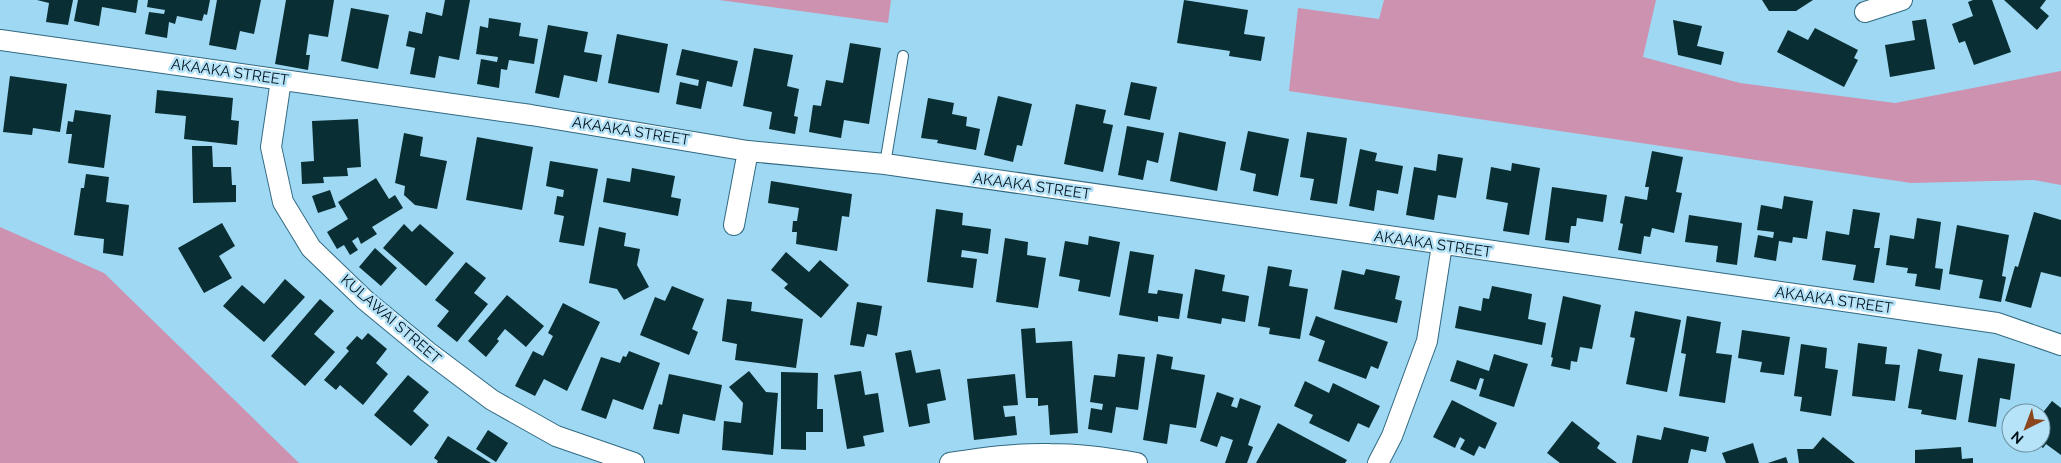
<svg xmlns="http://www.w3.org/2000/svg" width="2061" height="463" font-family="Raleway,sans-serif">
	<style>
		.green { fill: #cd92b0 }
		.building { fill: #092e33 }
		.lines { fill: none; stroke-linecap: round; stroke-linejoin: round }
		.service-casing { stroke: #316980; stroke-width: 12 }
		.minor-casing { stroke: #316980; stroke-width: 22 }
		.service { stroke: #fff; stroke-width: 10 }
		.minor { stroke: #fff; stroke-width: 20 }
		.labels { text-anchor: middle; stroke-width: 5; stroke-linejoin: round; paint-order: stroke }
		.street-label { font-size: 15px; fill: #00121b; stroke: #b6e3f8 }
	</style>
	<rect width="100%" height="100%" fill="#9fd8f2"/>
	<path class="green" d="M719,0H891L888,23Z
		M1384,0H1656L1643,57L1740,83L1895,103L2061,71V185L2034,180L1911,183L1289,91L1298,8L1379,19Z
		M0,227L104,273L299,463H0Z"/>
	<path class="building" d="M37,0H73L68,25L46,22L49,3Z
		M78,0H138L136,13L102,7L99,26L74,21Z
		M148,0H210L207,15L204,14L202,21L177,16L175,24L169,22L167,38L145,34L149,12L164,14L165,10L147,7Z
		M217,0H261L254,34L240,31L236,50L209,45Z
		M286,0H334L328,37L309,34L306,55H310L308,70L275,64Z
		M445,0H470L459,60L439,56L435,78L410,74L415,48L406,46L409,31L422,34L426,12L442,16Z
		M1184,0L1248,10L1244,34L1265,37L1261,61L1229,56L1230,51L1177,43Z
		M1762,0H1813L1796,11H1769Z
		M1973,0H1992L2011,52L1974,65L1965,41L1959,43L1952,24L1973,16L1968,2Z
		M2004,0H2046L2040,8L2049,16L2037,30Z
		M351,8L389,15L378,69L341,61Z
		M489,18L521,23L519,36L538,39L534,64L509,60L507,70L501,69L499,88L477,84L481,59L497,62L498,57L476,54L480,26L488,28Z
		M1926,19L1935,69L1890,77L1885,45L1915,40L1912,21Z
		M1673,20L1702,26L1697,46L1724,52L1721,65L1678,55Z
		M548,25L588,32L584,52L602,55L597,82L564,75L559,98L535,93Z
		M1815,28L1858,50L1854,58L1858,60L1844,87L1777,52L1788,30L1808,40Z
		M617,34L668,44L659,93L608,83Z
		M850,43L881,48L869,124L844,120L841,138L809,132L813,105L821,106L826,80L843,83Z
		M754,48L793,55L787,86L799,89L794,116L798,117L795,134L769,129L772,112L743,106Z
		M682,49L738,61L732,87L707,81L701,109L676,104L680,82L698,86L699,80L676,75Z
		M10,76L67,84L60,132L33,128L32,135L3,132Z
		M1131,82L1157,87L1150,120L1124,115Z
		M157,90L233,98L231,120L239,121L237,145L184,139L186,116L155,113Z
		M998,96L1032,104L1022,146L1017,145L1013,162L984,155Z
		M928,98L954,103L952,114L967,117L966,126L980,129L976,150L937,143L938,140L921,138Z
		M1076,104L1106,110L1103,123L1113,125L1103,172L1064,164Z
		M75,110L111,115L104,168L68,163L72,134H66L68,121L73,122Z
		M358,119L361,167L347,168L348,176L323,177L324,183L302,184L301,162L314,161L312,121Z
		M1127,126L1164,133L1158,163L1147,160L1143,180L1118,175Z
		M1248,131L1289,139L1278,196L1253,191L1256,174L1240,170Z
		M1179,132L1226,142L1217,191L1170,181Z
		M1307,132L1347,138L1337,204L1310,200L1314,179L1300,177Z
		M404,133L423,137L420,156L447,161L437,209L415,205L404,195L405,186L395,183Z
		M477,137L533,147L522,210L466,200Z
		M192,146H212L213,167H231L232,185H236V202L193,203Z
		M1360,149L1377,153L1375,161L1403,166L1398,194L1377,190L1374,211L1349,206Z
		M1652,151L1683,157L1676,192L1682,193L1674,233L1652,228L1650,237L1644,236L1641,254L1618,250L1623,224L1620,223L1625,196L1647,200L1649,187H1645Z
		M1438,154L1463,158L1456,198L1438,195L1434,220L1406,215L1414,167L1436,171Z
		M550,161L598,169L584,246L559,242L564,216L554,214L557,196L563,197L564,190L546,186Z
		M1512,163L1540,168L1529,235L1503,231L1508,203L1486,199L1491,167L1511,171Z
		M632,168L675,176L671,197L681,199L678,216L603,202L607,178L630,182Z
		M86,174L109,177L106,202L129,205L123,256L103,253L104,239L74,235L81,188H84Z
		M376,178L389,199L395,195L403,208L372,227L377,234L361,244L358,237L352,241L358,250L350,255L344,245L337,249L327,232L348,219L338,202Z
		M771,181L852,194L849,217L842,216L837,251L796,244L797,232H792L793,221H797L799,208L768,203Z
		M1552,187L1607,195L1603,222L1577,218L1576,226H1571L1569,243L1545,240Z
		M330,190L336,207L318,213L312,196Z
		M1784,196L1813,201L1807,239L1793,237L1792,243L1779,241L1776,261L1754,257L1758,235L1773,238L1774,232L1757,230L1761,205L1782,209Z
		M936,209L963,213L962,225L991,229L988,254L962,250L961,257L977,259L973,288L927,282Z
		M1853,209L1880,213L1874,248H1880L1874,283L1853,280L1856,265L1822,260L1826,231L1849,235Z
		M2034,212L2061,220V277L2041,272L2031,308L2005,301L2015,266L2018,267Z
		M1689,215L1742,223L1737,265L1716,262L1718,246L1685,242Z
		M1917,218L1941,222L1935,268L1943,269L1940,290L1915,286L1917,274L1907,273L1908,268L1886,265L1890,235L1914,239Z
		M222,223L235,246L219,256L232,278L204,293L178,248Z
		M404,224L412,232L420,224L454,253L426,286L383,248Z
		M1957,225L2009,235L2002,276L2006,277L2001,302L1979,298L1983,280L1949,274Z
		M599,227L626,233L624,246L640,249L637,265L649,287L624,300L617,289L589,283Z
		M1089,236L1120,242L1110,297L1078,291L1080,280L1059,276L1065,241L1088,245Z
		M1005,238L1028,242L1027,255L1046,258L1038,308L996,302Z
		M375,248L397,268L381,286L359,267Z
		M1130,251L1154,255L1148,293L1157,294L1158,290L1183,294L1179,319L1158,316V322L1119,315Z
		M786,252L809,272L820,260L849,285L821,318L784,288L788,284L771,270Z
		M466,262L486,278L474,293L488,304L457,342L437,326L449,311L435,300Z
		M1268,266L1292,270L1289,286L1308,289L1300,339L1269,334L1270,328L1258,326Z
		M1195,269L1225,275L1222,291L1249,296L1245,322L1222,318L1221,324L1187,318Z
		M1366,269L1400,276L1395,299L1402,301L1397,323L1334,309L1342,270L1364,275Z
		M285,279L305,297L264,342L223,306L242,285L264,304Z
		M672,286L704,299L692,329L698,332L689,355L640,335L655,297L665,301Z
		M1492,286L1532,294L1528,319L1546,323L1542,345L1455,328L1459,306L1481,311L1483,298L1489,299Z
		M507,295L544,326L526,347L505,329L497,339L499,341L486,357L468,341Z
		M1563,296L1601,305L1592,349L1580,347L1577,362L1571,361L1570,370L1551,366L1553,358L1551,357Z
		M320,299L334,311L314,334L335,352L305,386L271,356Z
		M727,299L752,302L751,311L803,319L796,368L735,360L737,344L722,341Z
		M857,302L882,306L877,336L867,334L864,347L850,345Z
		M563,303L600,322L567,391L544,379L535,396L515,386L533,351L543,356L553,336L548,333Z
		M1635,311L1681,320L1667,392L1626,384L1635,338L1630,337Z
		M1316,316L1388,342L1378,369L1371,366L1366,379L1318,361L1325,341L1309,335Z
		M1687,316L1721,322L1716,353L1732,355L1725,403L1679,396L1686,354L1681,353Z
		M1035,328L1036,343L1072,341L1078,433L1050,435L1048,405L1038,406V398H1026L1021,329Z
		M1742,330L1790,337L1784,375L1760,372L1762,362L1738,358Z
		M368,333L387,349L376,363L388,374L363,405L340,385L336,390L324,380L349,351L346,348L357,336L362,340Z
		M1858,343L1887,347L1885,364L1900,365L1895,401L1852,396Z
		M1801,344L1827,348L1825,368L1838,370L1831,416L1800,411L1802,397L1794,396Z
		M1918,349L1942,354L1939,371L1963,375L1956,420L1921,414L1922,410L1908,408Z
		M911,350L916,373L940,369L946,400L927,404L930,423L909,427L895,353Z
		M629,351L660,363L643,410L613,399L606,419L581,410L601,357L620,363L623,356L626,357Z
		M1118,354L1145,357L1138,410L1116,407L1112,433L1088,429L1091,408L1102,410L1103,404L1090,402L1094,375L1115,377Z
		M1157,354L1173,357L1171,369L1205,375L1196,428L1170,424L1167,444L1143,440Z
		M1494,354L1528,364L1514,407L1479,396L1484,379L1480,378L1476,390L1450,381L1457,360L1489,371Z
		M1978,358L2015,364L2010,400L2000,398L1996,427L1968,422Z
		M749,371L766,392L778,393L773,455L722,450L724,421L741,423L743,403L729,387Z
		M861,371L865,395L878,393L884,432L863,436L865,446L847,449L834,375Z
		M781,372L818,373L817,409H823V432H806V450L781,449Z
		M669,374L722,385L715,421L683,414L679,434L653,429L659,404L662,405Z
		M1015,374L1018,405L1003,406L1005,417L1015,416L1017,435L974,440L967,379Z
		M408,375L429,392L413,411L429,425L411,446L374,415Z
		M1305,381L1329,393L1333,383L1380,406L1369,428L1358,423L1349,442L1309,423L1313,415L1294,406Z
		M1217,392L1234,398L1231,406L1237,408L1240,398L1261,406L1248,445L1253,447L1247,463H1225L1233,440L1221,436L1217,447L1200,441Z
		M1452,400L1497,423L1485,449L1479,446L1474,456L1460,449L1465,440L1460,437L1455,448L1433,437Z
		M2052,401L2061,408V455L2046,444L2043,448L2036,443H2041V415Z
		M1572,421L1600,443L1597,448L1617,463H1560L1547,453Z
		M1278,423L1347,460L1345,463H1256Z
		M1664,427L1709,437L1706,452L1691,449L1688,463H1632L1637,435L1661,440Z
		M488,430L508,443L496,462L476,449Z
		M448,436L491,463H437L438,461L434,458Z
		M1823,437L1855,463H1799L1797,449H1813Z
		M1753,443L1759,463H1726L1722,453Z
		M1961,447L1962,459L1973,458V463H1915V450Z
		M1786,457L1788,463H1768Z"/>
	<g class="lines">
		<defs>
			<path id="service" d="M885,164L903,56"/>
			<path id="minor" d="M1865,12L1902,0
				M0,40L531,115L748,151L885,164L1997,323L2061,345
				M281,80L271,147L283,202L311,248L365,300L428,352L492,400L556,436L634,463
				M734,225L748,151
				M950,463C983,458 1016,453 1050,454C1079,454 1109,458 1137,463
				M1378,463L1392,436L1427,341L1442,245"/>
		</defs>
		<use href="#service" class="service-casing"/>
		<use href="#minor" class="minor-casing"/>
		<use href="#service" class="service"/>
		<use href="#minor" class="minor"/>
	</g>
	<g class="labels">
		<g class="street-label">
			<text transform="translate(230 72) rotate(8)" y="5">AKAAKA STREET</text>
			<text transform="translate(631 131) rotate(9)" y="5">AKAAKA STREET</text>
			<text transform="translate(1032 186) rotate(8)" y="5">AKAAKA STREET</text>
			<text transform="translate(1433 244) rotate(8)" y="5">AKAAKA STREET</text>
			<text transform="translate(1834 300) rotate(8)" y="5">AKAAKA STREET</text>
			<text transform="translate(391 319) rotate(41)" y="5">KULAWAI STREET</text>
		</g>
	</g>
	<g transform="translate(2026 428) rotate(222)"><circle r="24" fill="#b6e3f8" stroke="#6d8fa0"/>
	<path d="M0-4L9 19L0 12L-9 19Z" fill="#8b461e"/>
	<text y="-8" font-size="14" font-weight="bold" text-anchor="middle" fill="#00121b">N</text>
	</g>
</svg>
